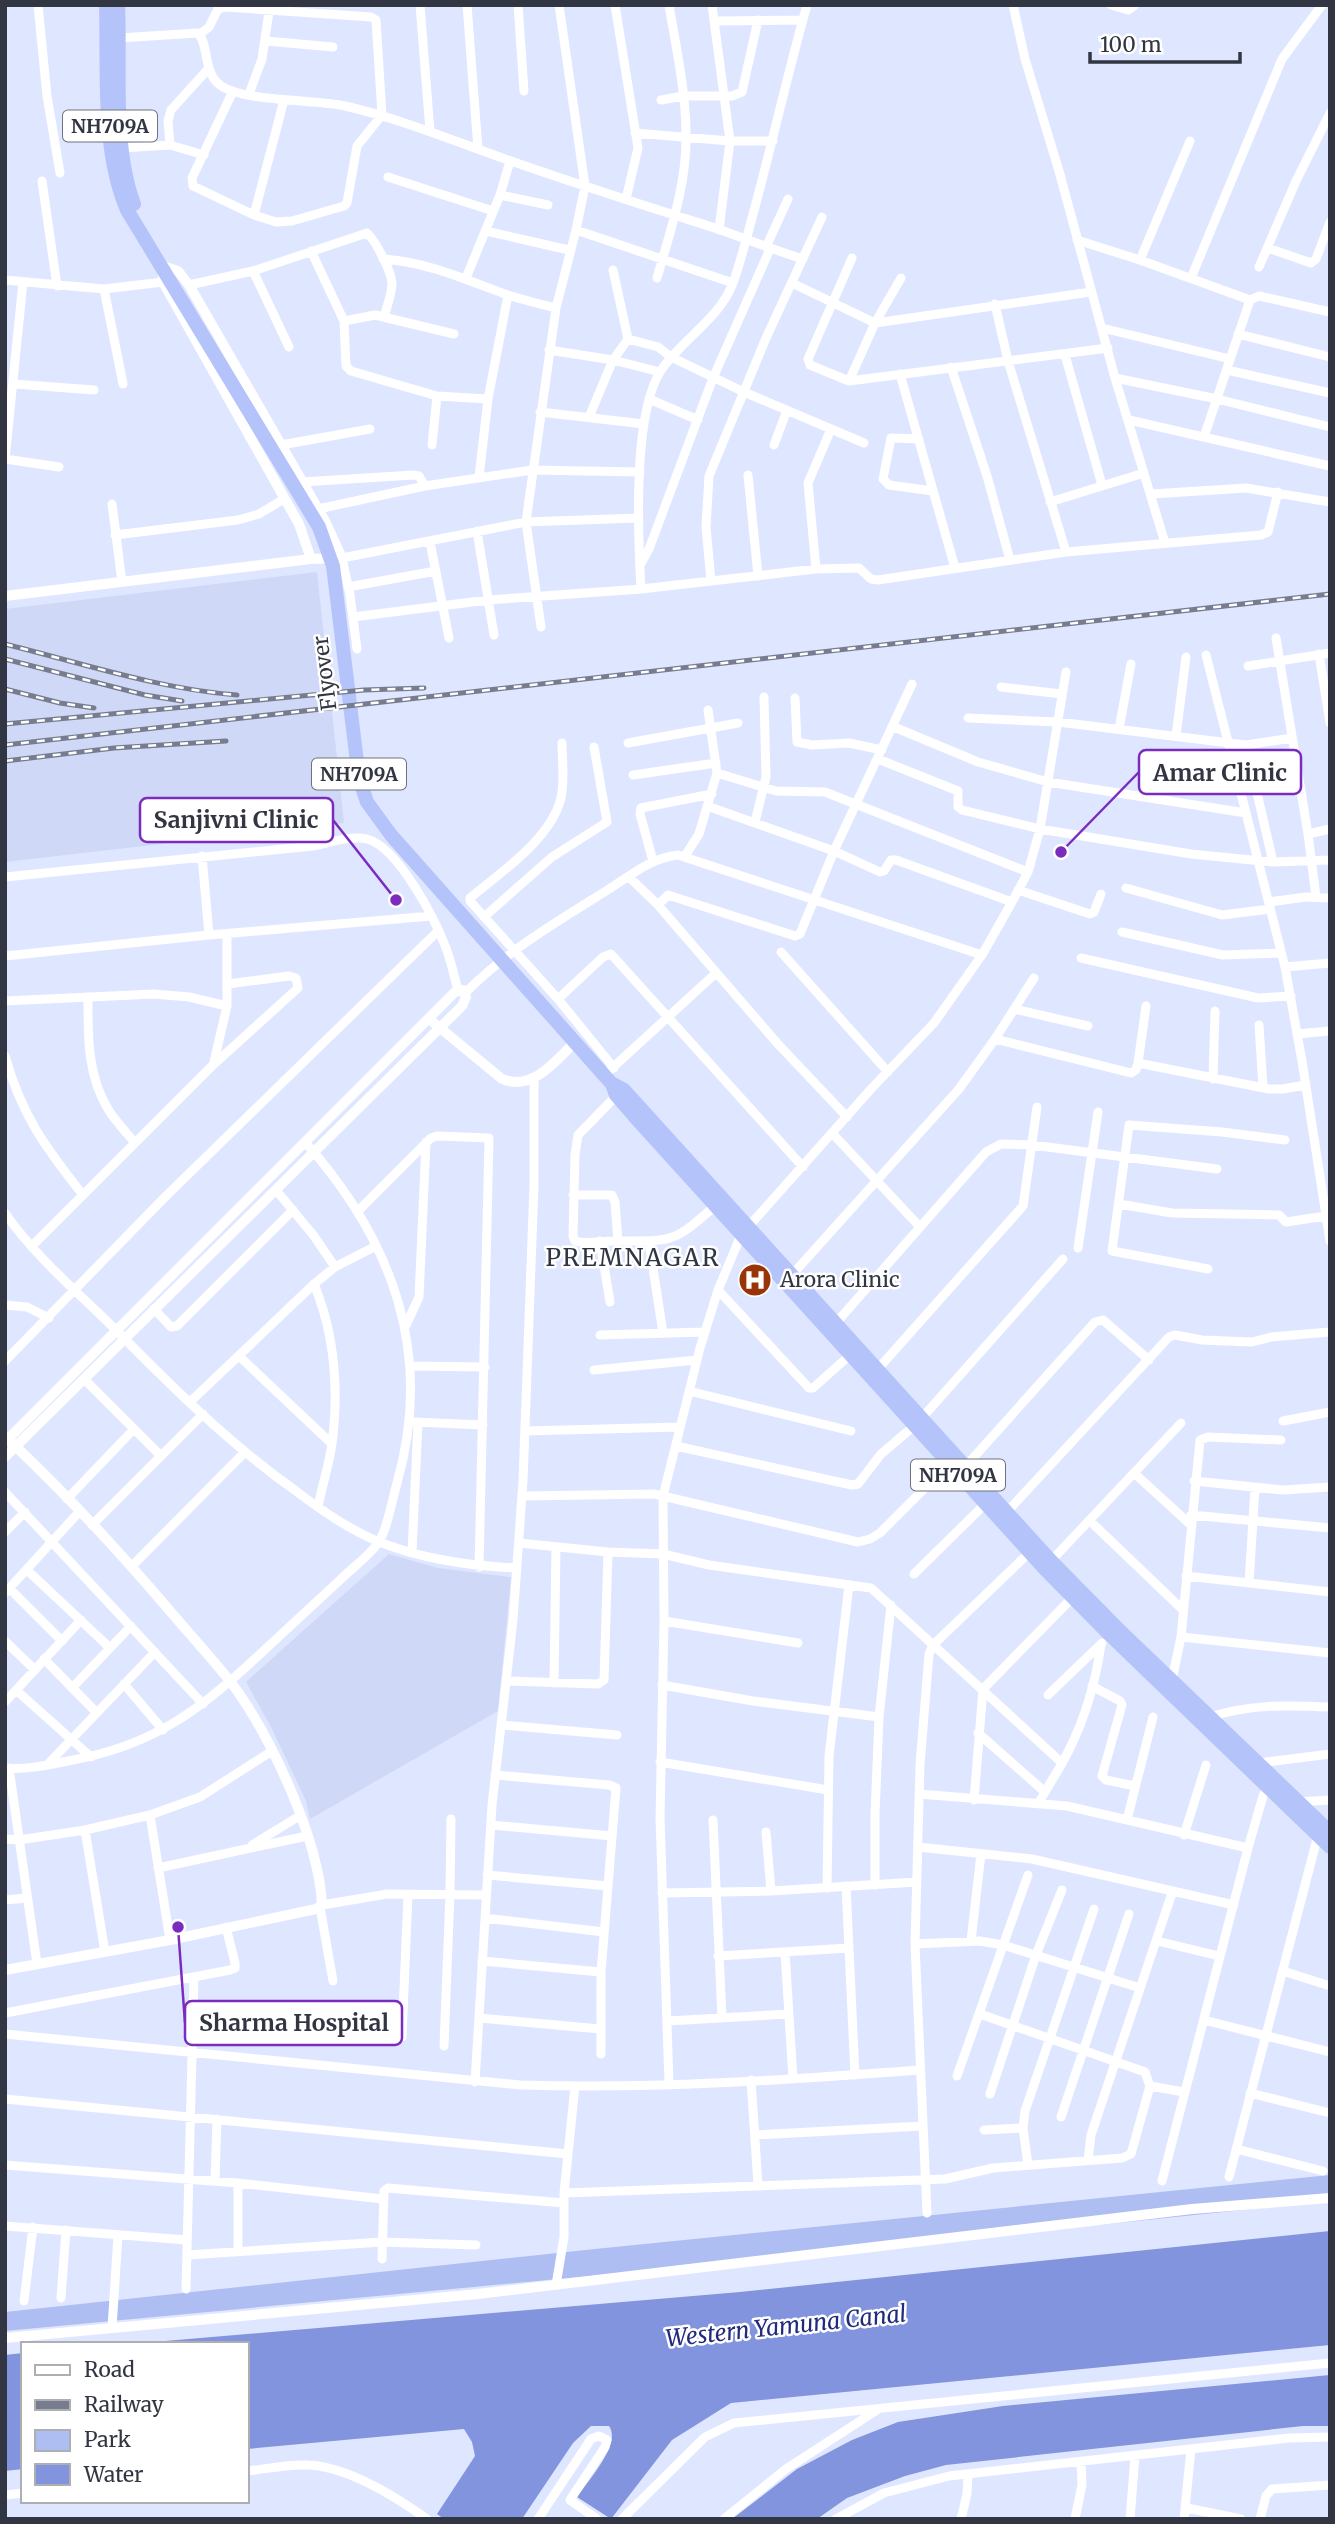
<svg xmlns="http://www.w3.org/2000/svg" width="1335" height="2524" font-family="Merriweather,serif">
	<style>
		.built { fill: #cfd8f6 }
		.green { fill: #afbef2 }
		.water { fill: #8194dd }
		.lines { fill: none; stroke-linecap: round; stroke-linejoin: round }
		.minor { stroke: #fff; stroke-width: 9 }
		.tertiary { stroke: #fff; stroke-width: 10 }
		.trunk { stroke: #b4c4fa; stroke-width: 14 }
		.rail-casing { stroke: #777d8e; stroke-width: 5 }
		.rail { stroke: #fff; stroke-width: 2.5; stroke-dasharray: 8; stroke-linecap: butt }
		.labels { text-anchor: middle; stroke-width: 5; stroke-linejoin: round; paint-order: stroke }
		.shield { fill: #fff; stroke: #70727b; stroke-width: 2 }
		.shield-label { font-size: 19px; font-weight: bold; fill: #323642 }
		.street-label { font-size: 21px; fill: #323642; stroke: #fff }
		.poi-label { font-size: 21px; fill: #323642; stroke: #fff; text-anchor: start }
		.water-label { font-size: 23px; font-style: italic; fill: #212a7d; stroke: #fff }
		.quarter-label { font-size: 24px; letter-spacing: 2px; fill: #323642; stroke: #fff }
		.leader { fill: none; stroke: #7b2cbf; stroke-width: 2.5 }
		.callout-dot { fill: #7b2cbf; stroke: #fff; stroke-width: 2.5 }
		.callout { fill: #fff; stroke: #7b2cbf; stroke-width: 2.5 }
		.callout-label { font-size: 23px; text-anchor: middle; font-weight: bold; fill: #323642 }
	</style>
	<rect width="100%" height="100%" fill="#dfe6ff"/>
	<path class="built" d="M317,572L344,823L5,862V609Z
		M389,1554L438,1568L511,1577L498,1711L310,1819L306,1801L272,1729L246,1682Z"/>
	<path class="green" d="M1330,2175V2201L740,2262L5,2331V2312L595,2249Z"/>
	<path class="water" d="M1330,2231V2345L731,2403L672,2440L611,2519L577,2497C588,2480 622,2444 609,2426H591L573,2443L522,2519H444L437,2514L475,2456L472,2442L464,2429L247,2449V2344H130L740,2292Z
		M23,2353V2469L5,2471V2355Z
		M1330,2375V2426H1303L946,2465L905,2476L847,2498L817,2519H732L797,2469L852,2440L898,2422L1003,2406Z"/>
	<g class="lines">
		<path class="minor" d="M38,5L47,96L60,173
			M420,5L430,131
			M467,5L478,149
			M518,5L524,91
			M615,5L638,148L626,199
			M712,5L730,141L719,230
			M1013,5L1025,59L1059,171L1115,378L1165,543
			M1111,5L1128,10L1135,5
			M714,21L802,20
			M200,34L209,27L218,9L226,7L371,17L376,20L382,115L357,146L347,203L344,206L292,221L276,222L254,215L193,186L192,178L233,91
			M119,38L198,33C209,44 203,73 220,85C242,102 315,99 345,106C402,119 456,142 511,161C579,185 649,207 718,229C746,239 774,250 803,259
			M266,41L333,47
			M249,94L262,59L270,5
			M661,100L684,96H732L742,92L758,20
			M635,133L730,141H773
			M170,145L168,121L171,110L209,68
			M121,148L170,145L204,155
			M388,177L493,211
			M42,181L57,286
			M500,195L548,205
			M254,215L284,100
			M576,230L733,283
			M486,231L569,250
			M1077,240L1140,260L1250,300
			M766,247L788,199
			M1268,248L1311,263L1316,259L1330,222
			M311,251L344,321L346,366L351,371L437,396L488,399
			M852,258L808,359L810,365L849,381L1108,348
			M383,259C428,262 466,280 508,295C524,300 540,304 556,308
			M1140,260L1190,141
			M1259,267L1296,181L1330,113
			M253,271L289,347
			M466,278L500,195L510,161
			M657,278C670,232 687,183 686,135C686,91 676,48 669,5
			M1191,278L1282,59L1322,5
			M5,280L104,289L163,282
			M792,283L875,323L1091,292
			M189,285L253,271L367,233C376,241 391,271 392,283C392,294 387,306 384,317
			M104,289L123,384
			M995,304L1008,361L1066,552
			M344,321L375,315L454,334
			M1102,328L1230,359
			M1238,334L1330,357
			M628,339L658,347L671,357L744,392L864,443
			M549,350L613,360L660,372
			M1065,355L1102,485
			M951,367L987,476L1010,560
			M1227,370L1330,393
			M900,374L955,568
			M1115,378L1217,399L1330,427
			M849,381L875,323L901,278
			M14,384L94,390
			M649,399L698,420
			M540,412L644,424
			M589,417L613,360L628,339L613,270
			M1129,420L1330,466
			M1204,437L1250,300L1259,296L1330,312
			M919,439L891,438L883,479L889,485L933,491
			M281,445L370,429
			M432,445L437,396
			M774,445L787,410
			M5,459L23,282
			M5,459L59,467
			M748,475L758,576
			M479,477L488,399L508,295
			M302,482L413,475L419,476L425,486
			M1152,494L1246,488L1330,502
			M1050,502L1144,473
			M112,504L122,582
			M318,509L425,486L532,470L640,472
			M477,531L494,635
			M115,535L238,520L259,514L284,499
			M430,542L449,638
			M640,565L649,549L713,378L770,249
			M816,569L808,483L831,429
			M711,581L706,527L709,476L766,338L822,217
			M348,587L436,571
			M641,589C638,536 632,412 662,369C683,339 720,318 733,283C742,258 748,232 755,207C773,140 788,72 807,5
			M353,617L488,600L641,589L816,569L859,568L871,579L878,580L1066,552L1261,535L1268,532L1278,492
			M541,627L526,522L556,308L576,230L585,186L559,5
			M1276,638L1308,834L1316,897
			M357,649L350,595L342,558L526,522L638,518
			M1319,654L1330,723
			M1206,655L1285,967L1302,1061L1330,1241
			M1248,666L1330,653
			M1001,687L1062,694
			M795,698L797,742L812,745L849,743L882,750
			M968,718L1058,722L1246,745L1292,738
			M894,727L978,762L1048,782L1246,813
			M1119,729L1131,664
			M1176,736L1186,657
			M562,743C562,760 565,780 561,798C551,839 501,872 470,898V901L558,999L614,1068
			M628,743L738,723
			M1246,745L1273,862
			M878,759L958,791V807L962,810L1040,829L1191,854L1273,862L1330,860
			M717,773L776,791L825,792L1028,872
			M633,775L716,763
			M707,806L834,851L880,872L884,871L891,860H896L1012,902
			M755,822L766,777L764,697
			M1308,834L1330,829
			M202,856L209,935
			M685,856L699,834L717,773L708,710
			M653,861L640,814L641,808L712,794
			M5,877L313,846C329,843 351,835 367,839C398,847 435,919 446,948C451,961 454,976 458,990
			M629,877L658,905L777,1043L847,1117
			M1126,888L1222,915L1270,909
			M1018,890L1090,914L1094,912L1101,894
			M1269,902L1306,897L1330,898
			M658,905L668,895L795,936L800,934L834,851L912,684
			M484,917L552,857L607,822L594,747
			M1122,932L1223,955L1281,953
			M781,952L888,1072
			M5,956L209,935L431,916
			M1081,958L1258,998L1291,996
			M1285,967L1330,963
			M465,993C507,951 556,922 606,891C629,877 650,858 678,855L982,955
			M88,997C88,1035 87,1075 108,1109C115,1121 126,1132 135,1143
			M558,999L603,957L611,954L803,1167
			M5,1001L154,994L189,997L227,1006
			M1014,1009L1088,1026
			M1259,1025L1263,1087
			M1297,1034L1330,1031
			M995,1039L1131,1073L1136,1070L1138,1063L1146,1006
			M5,1056C22,1116 45,1147 83,1195
			M214,1062L227,1006V934
			M1138,1063L1269,1089H1283L1305,1085
			M609,1071L716,973
			M1213,1079L1215,1011
			M618,1094L578,1135L575,1155L573,1236L575,1241C588,1245 604,1240 618,1241C673,1241 673,1243 715,1206
			M832,1133L920,1227
			M276,1190L314,1236L335,1267
			M573,1195H612L615,1202L618,1241
			M1119,1204L1172,1213L1279,1215L1286,1222L1326,1216
			M358,1211L431,1138L437,1136L489,1138L479,1567
			M5,1213C36,1258 80,1294 118,1332C174,1389 231,1445 296,1491C322,1511 351,1531 382,1543C426,1560 470,1566 517,1568
			M600,1241L610,1302
			M649,1242L663,1333
			M32,1246L212,1066L298,988L296,978L289,976L228,984
			M1078,1248L1098,1112
			M1208,1269L1112,1251L1129,1125L1222,1132L1285,1140
			M791,1276L959,1089L995,1039L1034,978
			M314,1284C335,1335 339,1389 332,1444C329,1465 322,1486 318,1507
			M718,1290L809,1388H813L850,1355
			M5,1305L27,1307L49,1318
			M154,1309L171,1327L177,1326L293,1210
			M836,1323L986,1152L1001,1144L1032,1145L1217,1169
			M406,1325L419,1297L426,1142
			M600,1335L705,1332
			M239,1356L332,1444
			M5,1361L165,1197L438,931
			M410,1366L485,1367
			M594,1370L697,1360
			M877,1370L1023,1206L1037,1107
			M84,1379L161,1456
			M689,1391L851,1431
			M190,1402L314,1284L335,1267L376,1246
			M921,1419L1063,1259
			M1283,1421L1330,1412
			M414,1422L483,1425
			M525,1431L680,1427
			M676,1446L852,1485L858,1484L881,1454L914,1426
			M965,1467L1095,1322L1103,1320L1149,1360
			M1134,1473L1191,1525
			M1194,1481L1283,1490L1330,1487
			M5,1492L203,1704
			M522,1496L654,1494L858,1542L870,1539L880,1533L948,1465
			M67,1499L134,1429
			M1006,1513L1169,1337L1175,1335L1202,1340L1252,1342L1271,1337L1330,1332
			M1191,1515L1330,1528
			M1090,1521L1183,1610
			M92,1525L203,1414
			M5,1532L25,1512
			M519,1543L608,1552L663,1554L709,1565L871,1588L1062,1763
			M412,1553L418,1422
			M1051,1561L1181,1423
			M132,1566L244,1453
			M27,1570L109,1647
			M914,1574L985,1504
			M1186,1576L1330,1592
			M1249,1583L1255,1488
			M9,1588L62,1641
			M5,1593L79,1512
			M664,1621L798,1643
			M1181,1637L1330,1653
			M5,1641L35,1670
			M44,1659L97,1713
			M1172,1680L1181,1637L1200,1440L1208,1437L1281,1440
			M506,1681L598,1684L604,1680L608,1552
			M554,1683L556,1547
			M124,1684L163,1730
			M662,1685L753,1701L879,1717
			M1092,1686L1120,1701L1122,1705L1102,1776L1106,1780L1135,1786
			M72,1688L131,1626
			M16,1690L91,1757
			M1048,1695L1102,1643
			M5,1702L81,1620
			M1210,1717C1250,1704 1288,1705 1330,1707
			M501,1725L617,1735
			M978,1733L1045,1792
			M660,1762L828,1790
			M1259,1763L1330,1754
			M47,1765L155,1652
			M5,1768C26,1770 48,1765 68,1761C152,1746 198,1712 259,1655C286,1630 313,1605 340,1580C352,1568 368,1557 378,1543C386,1534 393,1497 397,1483C434,1353 393,1241 305,1142
			M9,1768L37,1964
			M495,1775L609,1785L616,1788L601,1972V2054
			M919,1794L1067,1806L1248,1848
			M974,1800L983,1689L1073,1597
			M1298,1802L1330,1800
			M1039,1803C1048,1785 1060,1769 1069,1750C1085,1718 1096,1680 1101,1644
			M150,1815L170,1940
			M713,1820L722,2018
			M1127,1820L1153,1717
			M491,1825L612,1836
			M85,1830L105,1952
			M766,1832L771,1891
			M1184,1835L1206,1765
			M5,1839L19,1840L85,1830L150,1815L200,1797L272,1751
			M252,1845L301,1815
			M918,1847L1032,1859L1234,1905
			M158,1868L307,1836
			M487,1875L608,1886
			M875,1885V1814L879,1717L891,1605
			M846,1886L855,2075
			M827,1888L829,1756L849,1585
			M662,1893L771,1891L917,1882
			M5,1900L27,1898
			M322,1905L387,1894L486,1895
			M320,1907L333,1981
			M485,1918L604,1932
			M971,1941L981,1854
			M1157,1941L1219,1956
			M915,1944L980,1941L1003,1945L1140,1988
			M785,1952L793,2079
			M718,1956L849,1948
			M482,1961L601,1972
			M1283,1971L1330,1986
			M5,2013L230,1970L235,1968V1963L226,1927
			M479,2018L600,2029
			M1204,2020L1330,2052
			M667,2021L789,2014
			M5,2034L521,2085C654,2089 787,2080 919,2070
			M402,2037L408,1894
			M444,2046L450,1894L451,1819
			M957,2076L1028,1875
			M751,2080L758,2185
			M475,2082L492,1805L513,1620L523,1481L534,1185V1078
			M669,2083L660,1818L664,1621L663,1496L700,1348L718,1290L741,1235L871,1089L934,1023L982,955L1012,902L1028,872L1040,829L1066,672
			M1150,2086L1184,2092
			M1250,2093L1330,2113
			M990,2094L1036,1955L1062,1890
			M5,2099L568,2154
			M1061,2117L1129,1914
			M984,2130L1023,2128
			M755,2135L922,2126
			M1236,2149L1323,2171
			M1088,2160L1091,2135L1172,1893
			M5,2165L238,2183L383,2199
			M1028,2165L1023,2128L1025,2111L1094,1909
			M1229,2177L1318,1835
			M215,2181L217,2119
			M1162,2181L1248,1848L1263,1796L1269,1785
			M564,2193L945,2179L993,2168L1122,2158L1131,2154L1150,2086L1145,2072L980,2014
			M927,2213L915,1944L920,1765L929,1654L933,1645L1033,1549
			M5,2226L187,2240
			M238,2250V2183
			M187,2255L382,2242L476,2245
			M382,2259L384,2191L388,2188L564,2203
			M556,2285L564,2237V2193L575,2086
			M186,2289L194,1977
			M61,2298L66,2230
			M24,2301L33,2227
			M112,2328L118,2235
			M247,2471C267,2469 287,2464 307,2465C346,2466 396,2497 427,2519
			M5,2495L23,2493
			M1187,2508L1241,2519
			M538,2519L591,2439L599,2436L607,2440L605,2447L570,2500L597,2519
			M622,2519L705,2437L734,2423L1330,2363
			M724,2519L786,2469L877,2410
			M836,2519L884,2493L949,2476L1289,2438L1330,2437
			M961,2519L967,2494L968,2474
			M1075,2519L1082,2485L1081,2462
			M1130,2519L1135,2456
			M1184,2519L1191,2449
			M1260,2519L1266,2496L1272,2489L1330,2485"/>
		<path class="tertiary" d="M5,596L311,559L342,558L325,521L189,285L178,271L163,266V282L299,524L311,559
			M434,1023L502,1079C533,1092 556,1060 576,1041
			M5,1442L455,992L463,990L466,997L462,1006L5,1457
			M5,1970L170,1940L316,1909L322,1905C319,1839 270,1734 230,1681C209,1655 186,1630 164,1604C116,1548 65,1493 11,1442
			M5,2338L478,2294L1192,2209L1330,2198"/>
		<path class="trunk" d="M106,5C108,71 101,150 127,210L319,527L333,566L359,778L367,802L391,835L604,1075L611,1083L624,1090L1051,1561L1116,1627L1330,1832
			M118,5C121,68 112,145 134,204
			M612,1084L616,1095L635,1117L1044,1568L1109,1634L1330,1847"/>
		<defs>
			<path id="rail" d="M5,644C81,663 159,689 237,695
				M5,659L145,695L182,701
				M5,689L60,703L94,708
				M5,724L364,690L424,688
				M5,745L1330,594
				M5,761L114,748L226,741"/>
		</defs>
		<use href="#rail" class="rail-casing"/>
		<use href="#rail" class="rail"/>
	</g>
	<defs>
		<symbol id="hospital-disc" viewBox="-11 -11 22 22"><circle r="9.5" fill="#993308" stroke="#fff"/><path d="M-5-5h3v3.5h4V-5h3V5h-3V1.5h-4V5h-3Z" fill="#fff"/></symbol>
	</defs>
	<g fill-rule="evenodd">
		<use href="#hospital-disc" x="736" y="1261" width="38" height="38"/>
	</g>
	<g class="labels">
		<g class="shield">
			<rect x="63" y="110.5" width="94" height="31" rx="5"/>
			<rect x="312" y="758.5" width="94" height="31" rx="5"/>
			<rect x="911" y="1459.5" width="94" height="31" rx="5"/>
		</g>
		<g class="shield-label">
			<text x="110" y="133">NH709A</text>
			<text x="359" y="781">NH709A</text>
			<text x="958" y="1482">NH709A</text>
		</g>
		<g class="street-label">
			<text transform="translate(325 673) rotate(-97)" y="7">Flyover</text>
		</g>
		<g class="poi-label">
			<text x="780" y="1287">Arora Clinic</text>
		</g>
		<g class="water-label">
			<text transform="translate(786 2326) rotate(-6)" y="8">Western Yamuna Canal</text>
		</g>
		<g class="quarter-label">
			<text x="633" y="1266">PREMNAGAR</text>
		</g>
	</g>
	<path class="leader" d="M1061 852L1139 772M396 900L333 820M178 1927L185 2023"/>
	<g class="callout-dot">
		<circle cx="1061" cy="852" r="7"/>
		<circle cx="396" cy="900" r="7"/>
		<circle cx="178" cy="1927" r="7"/>
	</g>
	<g class="callout">
		<rect x="1139" y="750" width="162" height="44" rx="7"/>
		<rect x="140" y="798" width="193" height="44" rx="7"/>
		<rect x="185" y="2001" width="217" height="44" rx="7"/>
	</g>
	<g class="callout-label">
		<text x="1220" y="781">Amar Clinic</text>
		<text x="236" y="828">Sanjivni Clinic</text>
		<text x="294" y="2031">Sharma Hospital</text>
	</g>
	<rect width="1335" height="2524" fill="none" stroke="#323642" stroke-width="14"/>
	<rect x="21" y="2342" width="228" height="161" fill="#ffffff" stroke="#adafb3" stroke-width="2"/>
	<rect x="35" y="2365" width="35" height="10" fill="#ffffff" stroke="#adafb3" stroke-width="2"/>
	<text x="84" y="2377" font-size="21" fill="#323642">Road</text>
	<rect x="35" y="2400" width="35" height="10" fill="#777d8e" stroke="#adafb3" stroke-width="2"/>
	<text x="84" y="2412" font-size="21" fill="#323642">Railway</text>
	<rect x="35" y="2430" width="35" height="21" fill="#afbef2" stroke="#adafb3" stroke-width="2"/>
	<text x="84" y="2447" font-size="21" fill="#323642">Park</text>
	<rect x="35" y="2464" width="35" height="21" fill="#8194dd" stroke="#adafb3" stroke-width="2"/>
	<text x="84" y="2482" font-size="21" fill="#323642">Water</text>
	<path d="M1090 52v10h150v-10" fill="none" stroke="#323642" stroke-width="3.5"/>
	<text x="1100" y="52" font-size="21" fill="#323642" stroke="#ffffff" stroke-width="5" paint-order="stroke">100 m</text>
</svg>
